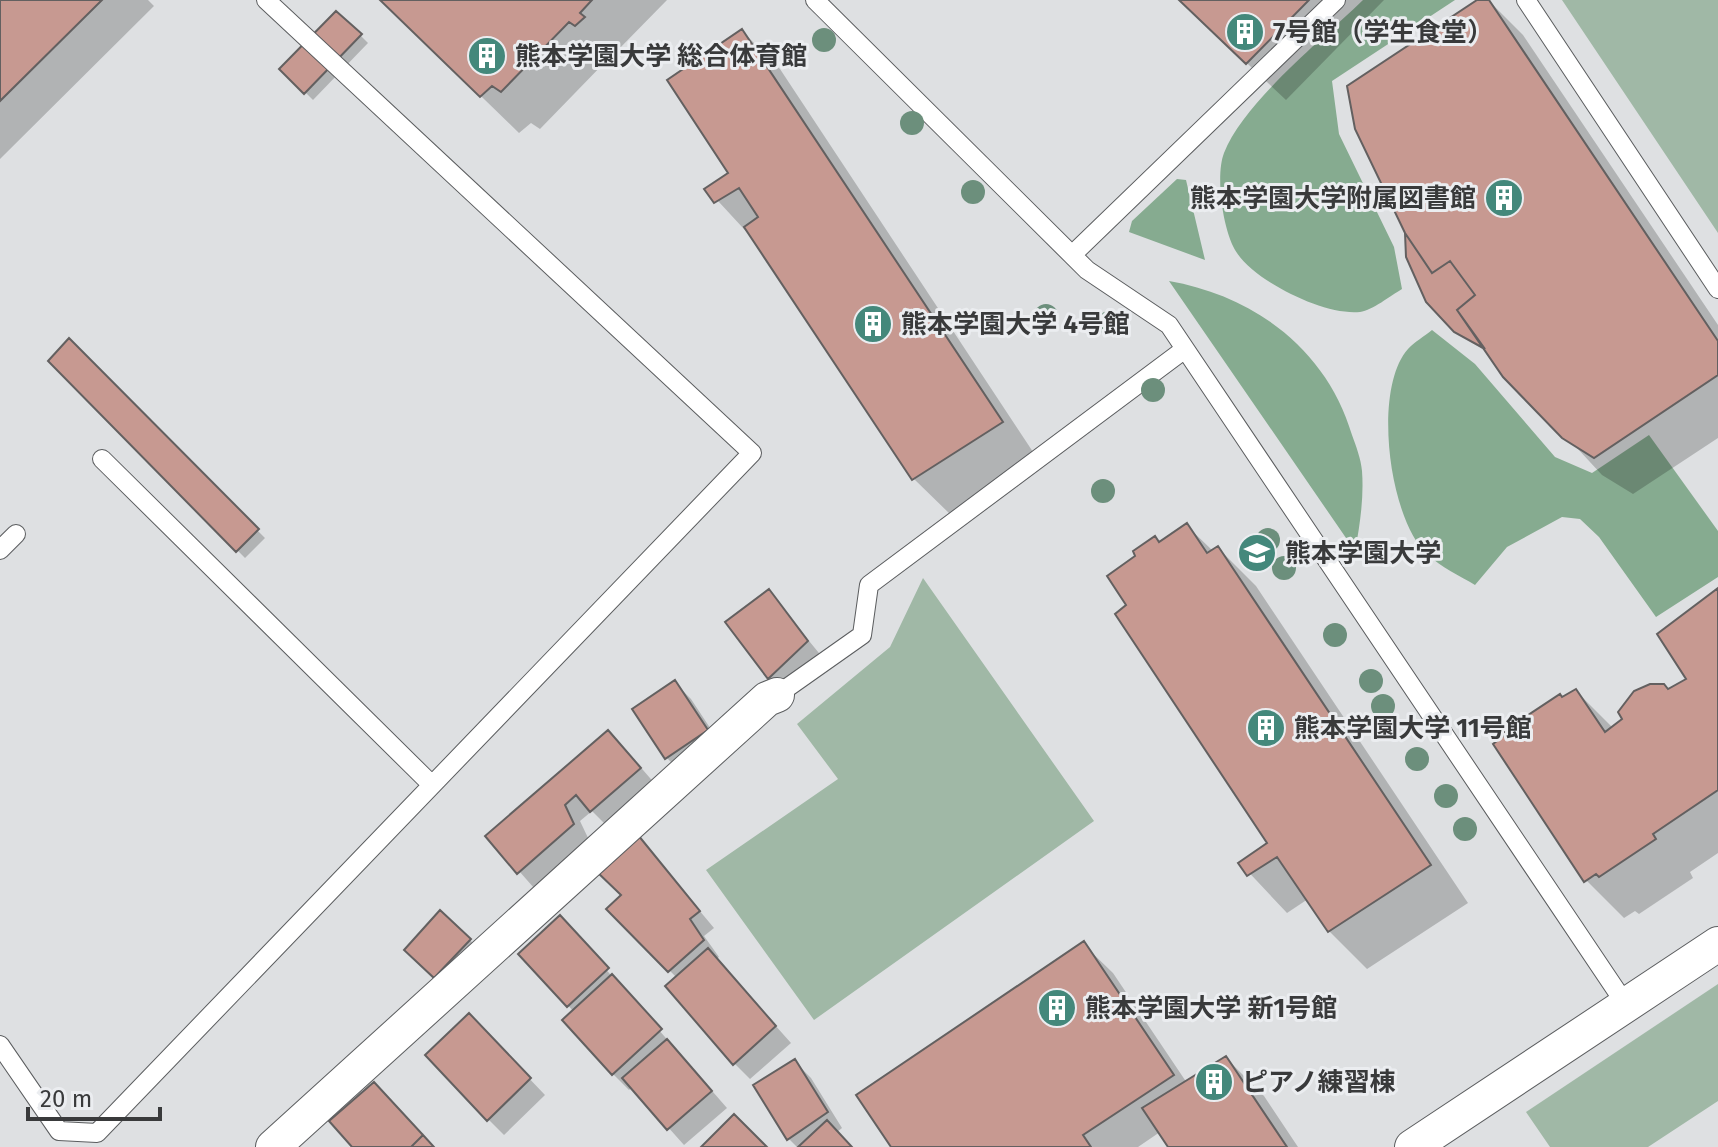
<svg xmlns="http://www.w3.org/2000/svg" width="1718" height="1147" font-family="'Fira Sans','Noto Sans JP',sans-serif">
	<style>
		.green { fill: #a0b8a6 }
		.forest { fill: #86ab90 }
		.shadow { fill: #0003 }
		.building { fill: #c79991; stroke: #636060; stroke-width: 2 }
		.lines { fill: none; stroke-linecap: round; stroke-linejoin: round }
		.service-casing { stroke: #5b5d5f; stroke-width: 20 }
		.minor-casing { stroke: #5b5d5f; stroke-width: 36 }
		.service { stroke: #fff; stroke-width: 18 }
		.minor { stroke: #fff; stroke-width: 34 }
		.tree { fill: #6c8f7c }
		.labels { text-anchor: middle; stroke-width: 6; stroke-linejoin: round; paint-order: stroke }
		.poi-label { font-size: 26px; font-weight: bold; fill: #393a3b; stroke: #ebedf0; text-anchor: start }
	</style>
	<rect width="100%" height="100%" fill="#dee0e2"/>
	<path class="green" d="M1562,0H1718V233Z
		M923,578L1094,821L814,1020L706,870L838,779L797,724L890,647Z
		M1718,984V1101L1648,1147H1550L1526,1112Z"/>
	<path class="forest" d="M1363,0H1455L1332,81L1339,134L1394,247L1402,289C1390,296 1373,310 1360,312C1325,316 1256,282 1237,253C1223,233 1215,176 1224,153C1244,102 1323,39 1363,0Z
		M1177,179L1186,180L1205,260L1129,232L1132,221Z
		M1169,281C1255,296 1327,350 1352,435C1356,446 1361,459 1362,471C1364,497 1360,525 1355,551Z
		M1432,330L1475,364L1555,457L1592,473L1649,435L1718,531V577L1656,617L1599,537L1580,519L1562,517L1507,547L1475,585C1460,576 1441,567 1428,555C1389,521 1372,389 1408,349C1414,342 1425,336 1432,330Z"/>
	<path class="shadow" d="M0,0H148L154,6L0,159Z
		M382,0H667L616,52L621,56L614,63L608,59L540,129L531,123L519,133Z
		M1180,0H1384L1286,100Z
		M1481,0H1488L1523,35L1718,325V438L1633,494L1602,475L1490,354L1455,331Z
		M742,31L780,69L1039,461L952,516L914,479L754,240L707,189L731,173Z
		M360,35L368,43L313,100L282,69Z
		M69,341L265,538L245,558L51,361Z
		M1186,525L1213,551L1218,548L1256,586L1468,903L1367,969L1329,931L1308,899L1287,913L1241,864L1270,843L1129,606L1159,544Z
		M1718,591V853L1690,872L1693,878L1639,914L1635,911L1624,918L1586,880L1562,699L1576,691L1613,728L1689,680Z
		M769,592L823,658L785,693L769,677Z
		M675,683L691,699L722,746L682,773L666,757Z
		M624,748L656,785L608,827L592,811L580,821L589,840L534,888L488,836Z
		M638,837L714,928L704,936L719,957L716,959L791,1043L750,1079L734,1063L677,978L609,909L624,896Z
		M575,934L727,1108L684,1145L632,1087L629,1090L613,1074L574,1012L521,954Z
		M470,940L485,956L451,992L422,966Z
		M1083,944L1113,973L1187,1083L1226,1058L1264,1096L1298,1147H1170L1160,1132L1138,1147H894Z
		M485,1032L545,1095L504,1135L488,1119Z
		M795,1062L811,1078L842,1128L837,1132L850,1147H797L789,1139Z"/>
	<path class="building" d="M0,0H102L0,101Z
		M380,0H592L580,13L585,17L575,26L569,22L501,92L492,86L480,97Z
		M1179,0H1309L1246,64Z
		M1477,0H1489L1718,341V375L1594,458L1562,438L1503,377L1457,310L1475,295L1450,261L1432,273L1405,233L1355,129L1347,86Z
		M336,11L362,34L304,94L279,69Z
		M742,29L1003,422L912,480L744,227L758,217L739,188L714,203L704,189L728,173L667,80Z
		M1405,233L1432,273L1450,261L1475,295L1457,310L1485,349L1454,332L1426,302L1406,257Z
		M69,338L259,529L236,552L48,361Z
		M1187,523L1207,553L1218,546L1431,865L1328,932L1277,857L1247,876L1238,863L1267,843L1115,614L1126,605L1107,576L1135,556L1133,551L1155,536L1159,542Z
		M1718,588V790L1653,834L1656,839L1599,877L1596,874L1584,882L1493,744L1506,734L1504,731L1560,694L1562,697L1576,689L1605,732L1622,719L1618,712L1634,691L1650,684H1664L1668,689L1686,679L1657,634Z
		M769,589L808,641L768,679L725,622Z
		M675,680L708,730L665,759L632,709Z
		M608,730L641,768L590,812L576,795L565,805L574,824L517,874L485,836Z
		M638,835L700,911L690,919L704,940L668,972L606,909L621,895L594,869Z
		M440,910L471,939L434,978L404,950Z
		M560,915L609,968L567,1007L518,954Z
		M1084,941L1174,1075L1083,1135L1091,1147H891L856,1095Z
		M708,948L776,1026L733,1065L665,986Z
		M612,974L662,1029L612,1075L562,1020Z
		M469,1013L531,1078L487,1121L425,1055Z
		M667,1039L712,1091L667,1130L622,1078Z
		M1226,1056L1287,1147H1168L1142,1108Z
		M795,1059L828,1112L787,1140L753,1085Z
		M374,1082L423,1135L411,1147H352L329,1121Z
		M734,1114L767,1147H701Z
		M827,1120L852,1147H798Z
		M423,1135L434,1147H411Z"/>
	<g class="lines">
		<defs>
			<path id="service" d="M815,0L1087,270L1169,325L1626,1005
				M1526,0L1718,289
				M1072,255L1336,0
				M102,459L432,785
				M0,550L16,534
				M777,695L862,635L869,585L1185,349
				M0,1045L59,1131L97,1133L752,453L266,0"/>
			<path id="minor" d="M273,1147L767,699L777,695
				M1412,1147L1718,944"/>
		</defs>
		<use href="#service" class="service-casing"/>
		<use href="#minor" class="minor-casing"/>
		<use href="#service" class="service"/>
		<use href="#minor" class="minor"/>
	</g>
	<g class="tree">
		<circle cx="824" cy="40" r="12"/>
		<circle cx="912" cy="123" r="12"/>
		<circle cx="973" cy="192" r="12"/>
		<circle cx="1046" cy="316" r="12"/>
		<circle cx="1109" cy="323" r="12"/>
		<circle cx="1153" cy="390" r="12"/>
		<circle cx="1103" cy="491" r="12"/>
		<circle cx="1268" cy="540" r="12"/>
		<circle cx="1284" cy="568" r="12"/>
		<circle cx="1335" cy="635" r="12"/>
		<circle cx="1371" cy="681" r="12"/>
		<circle cx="1383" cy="706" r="12"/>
		<circle cx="1417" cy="759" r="12"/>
		<circle cx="1446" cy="796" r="12"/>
		<circle cx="1465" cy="829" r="12"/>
	</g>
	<defs>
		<symbol id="building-disc" viewBox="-11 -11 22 22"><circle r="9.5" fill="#44887b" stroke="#ebedf0"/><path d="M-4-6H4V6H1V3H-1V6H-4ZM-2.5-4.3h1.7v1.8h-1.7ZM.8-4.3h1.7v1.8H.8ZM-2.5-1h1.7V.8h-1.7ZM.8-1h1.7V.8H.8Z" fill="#fff"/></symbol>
		<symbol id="university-disc" viewBox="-11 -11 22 22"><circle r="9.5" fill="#44887b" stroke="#ebedf0"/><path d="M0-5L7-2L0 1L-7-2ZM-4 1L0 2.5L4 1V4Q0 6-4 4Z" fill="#fff"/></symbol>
	</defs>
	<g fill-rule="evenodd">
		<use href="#building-disc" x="1223" y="10" width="44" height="44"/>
		<use href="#building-disc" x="465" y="34" width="44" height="44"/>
		<use href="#building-disc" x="1482" y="176" width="44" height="44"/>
		<use href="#building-disc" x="851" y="302" width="44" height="44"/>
		<use href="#university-disc" x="1235" y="531" width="44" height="44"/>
		<use href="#building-disc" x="1244" y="706" width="44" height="44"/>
		<use href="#building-disc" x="1035" y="986" width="44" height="44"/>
		<use href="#building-disc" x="1192" y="1060" width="44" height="44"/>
	</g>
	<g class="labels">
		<g class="poi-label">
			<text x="1273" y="41">7号館（学生食堂）</text>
			<text x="515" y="65">熊本学園大学 総合体育館</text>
			<text x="1476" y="207" text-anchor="end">熊本学園大学附属図書館</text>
			<text x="901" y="333">熊本学園大学 4号館</text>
			<text x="1285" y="562">熊本学園大学</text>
			<text x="1294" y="737">熊本学園大学 11号館</text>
			<text x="1085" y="1017">熊本学園大学 新1号館</text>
			<text x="1242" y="1091">ピアノ練習棟</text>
		</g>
	</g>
	<path d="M28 1107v12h132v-12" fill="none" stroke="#393a3b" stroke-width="4"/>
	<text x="40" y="1107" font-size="24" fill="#393a3b" stroke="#ebedf0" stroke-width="6" paint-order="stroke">20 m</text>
</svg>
